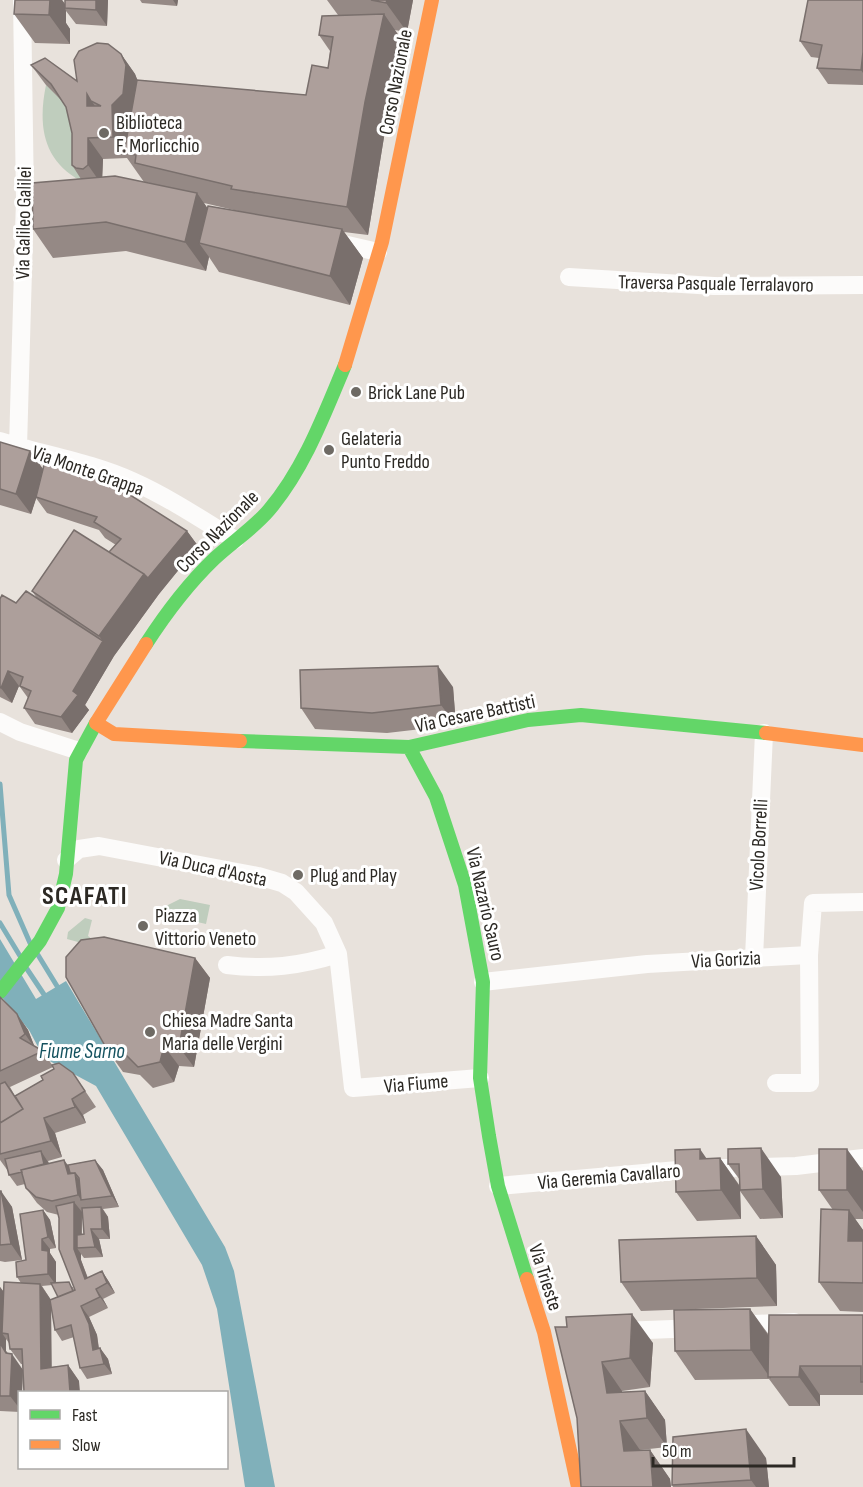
<svg xmlns="http://www.w3.org/2000/svg" width="863" height="1487" font-family="'Sofia Sans Condensed',sans-serif">
	<style>
		.green { fill: #bfcdbd }
		.water { fill: #80b0ba }
		.lines { fill: none; stroke-linecap: round; stroke-linejoin: round }
		.stream { stroke: #80b0ba; stroke-width: 5 }
		.street { stroke: #fcfbfa; stroke-width: 18 }
		.fast { stroke: #63d668; stroke-width: 14 }
		.slow { stroke: #ff974d; stroke-width: 14 }
		.wall { fill: #958985; fill-rule: evenodd }
		.shaded-wall { fill: #796f6c }
		.building { fill: #ad9f9b; stroke: #796f6c; stroke-width: 1.5; fill-rule: evenodd }
		.poi-dot { fill: #6e6a64; stroke: #fff; stroke-width: 2 }
		.labels { text-anchor: middle; stroke-width: 6; stroke-linejoin: round; paint-order: stroke }
		.street-label { font-size: 20px; fill: #2c2924; stroke: #fff }
		.poi-label { font-size: 20px; fill: #2c2924; stroke: #fff; text-anchor: start }
		.water-label { font-size: 21px; font-style: italic; fill: #15525f; stroke: #fff }
		.district-label { font-size: 26px; font-weight: bold; letter-spacing: 1.5px; fill: #2c2924; stroke: #fff }
	</style>
	<rect width="100%" height="100%" fill="#e8e2dc"/>
	<path class="green" d="M46,85L66,104L86,154L81,181C42,160 38,124 46,85Z
		M180,899L210,905L206,924L154,912Z
		M85,918L92,920L88,936L92,939L79,946L78,942L67,939L68,932Z"/>
	<path class="water" d="M0,939L36,999L66,981L225,1247L234,1271L275,1487H245L217,1309L202,1265L96,1086L44,1058L29,1030L0,995Z"/>
	<g class="lines">
		<path class="stream" d="M0,784L9,895L30,943
			M0,923L20,956
			M38,955L60,991
			M27,969L47,999"/>
		<path class="street" d="M330,241L378,252
			M569,277L714,286L863,285
			M0,441C44,455 90,462 132,481C168,497 201,519 235,540
			M18,447L25,199L22,0
			M0,722L20,732L79,751
			M66,860L79,849L99,846L258,876L282,883L296,892L324,923L338,954L353,1088L480,1078
			M809,955L813,903L863,902
			M754,958L764,733
			M227,965C267,970 300,966 338,954
			M483,982L647,964L809,955L810,1083H776
			M498,1186L689,1169L796,1166L863,1158
			M737,1325L794,1322
			M621,1331L698,1328"/>
		<path class="fast" d="M146,644C166,613 188,584 214,559C232,542 253,529 269,510C304,469 324,415 345,365
			M240,741L409,747L528,720L581,715L766,733
			M409,747L436,797L465,885L483,982L480,1078L489,1136L498,1186L527,1279
			M0,992L40,941L58,908L66,874L76,760L96,723"/>
		<path class="slow" d="M345,365L382,242L432,0
			M146,644L96,723L114,734L240,741
			M766,733L863,745
			M527,1279L544,1332L578,1487"/>
	</g>
	<path class="wall" d="M15,0H62L65,4V0H108L107,26L76,24L66,11V23L70,29V44L35,43L14,14Z
		M140,0H178L177,6L142,3Z
		M327,0H413L407,32L394,30L404,43L385,131L368,235L344,232L363,258L350,305L219,272L209,257L206,271L126,251L53,258L33,229L81,179L72,165V133L66,107L62,101L46,85L31,65L77,81L121,54L135,74L137,80L306,95L328,68L330,51L319,35L338,15ZM129,123L127,137V126ZM127,158L144,182L150,183L102,177L103,159ZM204,203L238,211L208,209Z
		M863,0V85L828,84L817,68L819,58L811,57L800,41Z
		M0,442L30,451L43,469L187,531L198,546L159,594L114,656L85,705L89,710L72,733L35,724L24,708L28,698L20,687L19,686L12,703L0,697V599L16,603L37,598L32,591L109,552L116,545L105,538L99,530L47,513L36,498L31,514L0,505Z
		M453,687L456,725L387,733L315,729L301,708Z
		M195,958L210,978L194,1067L179,1066L174,1082L153,1088L140,1075L123,1072L108,1051Z
		M0,997L17,1014L28,1030L34,1046L43,1051L52,1065L73,1073L96,1107L83,1115L86,1123L55,1133L62,1157L48,1161L49,1163L68,1165L95,1160L103,1170L119,1207L103,1209L108,1217L110,1239H99L103,1257L84,1258L81,1254V1260L88,1278L102,1271L109,1282L115,1293L103,1299L108,1308L89,1317L97,1335L99,1348H100L108,1359L112,1374L87,1379L80,1368L74,1337L62,1341L55,1330L51,1308V1367L68,1365L79,1381L21,1364L10,1349L9,1343L6,1339V1351L23,1370L22,1392H20V1412L0,1411V1287L4,1292L21,1283L17,1277L26,1260L43,1210L50,1220L56,1248L50,1249V1253L56,1262V1283L73,1287L74,1290H75L59,1215L47,1212L37,1203L26,1188L25,1184L17,1186L9,1175L8,1171L0,1160ZM53,1067L54,1069L43,1080L15,1096L10,1087ZM82,1212H83L84,1234H82ZM52,1285L58,1297L51,1300L42,1286Z
		M728,1149L781,1177L783,1218L760,1219L740,1191L741,1219L697,1221L676,1192L706,1159L720,1158L740,1186V1180L728,1164Z
		M863,1171V1219H855L863,1230V1312L840,1311L819,1282L833,1210L819,1190Z
		M0,1191L12,1207L22,1260L5,1262L0,1261Z
		M756,1236L776,1265L777,1306L641,1311L621,1282Z
		M750,1309L769,1335L863,1315V1395H820V1406H789L769,1379L695,1380L675,1351Z
		M555,1327L653,1343L650,1387L622,1391V1392L645,1391L665,1420L667,1447L640,1450H650L670,1479L671,1487H581L577,1418Z
		M766,1458L769,1487H673L672,1485Z"/>
	<path class="shaded-wall" d="M46,0H62L67,7L65,8L66,11V23L70,29V44L49,15Z
		M96,0H108L107,26L96,10Z
		M173,0H178L177,6Z
		M387,0H413L407,32L386,3Z
		M384,14L404,43L385,131L368,235L347,207L365,102Z
		M863,52V73L861,70Z
		M121,54L135,74L140,86L137,115L127,126L128,154L125,153L113,137L112,105Z
		M87,94L101,115L87,106Z
		M88,138L103,159L102,185L88,165Z
		M197,193L217,222L199,243L209,257L206,271L185,242Z
		M342,229L363,258L350,305L330,276Z
		M30,451L45,472L31,514L16,494Z
		M187,531L198,546L159,594L114,656L99,636L144,574Z
		M103,641L114,656L85,705L89,710L72,733L61,717L73,691Z
		M438,666L453,687L456,725L441,705Z
		M8,671L19,686L12,703L1,688Z
		M195,958L210,978L194,1067L179,1047Z
		M17,1014L28,1030L36,1050L25,1034Z
		M164,1046L179,1066L174,1082L160,1062Z
		M72,1099L83,1115L86,1123L75,1107Z
		M44,1118L55,1133L62,1157L51,1141Z
		M761,1148L781,1177L783,1218L763,1189Z
		M700,1149L720,1178L700,1159Z
		M847,1149L863,1171V1212L847,1190Z
		M41,1151L48,1162L52,1177L45,1167Z
		M720,1158L740,1187L741,1219L721,1190Z
		M64,1160L86,1189L81,1200L78,1195L68,1174Z
		M95,1160L103,1170L119,1207L112,1196Z
		M1,1191L12,1207L22,1260L11,1244Z
		M74,1202L82,1212L81,1248H77L81,1254V1260L92,1290L85,1279L74,1249Z
		M101,1207L108,1217L110,1239L102,1229Z
		M43,1210L50,1220L56,1248L48,1237Z
		M849,1210L863,1230V1262L848,1241Z
		M91,1229L99,1239L103,1257L95,1247Z
		M756,1236L776,1265L777,1306L757,1278Z
		M42,1239L50,1249V1253L56,1262V1285L48,1274L42,1250Z
		M102,1271L109,1282L115,1293L107,1283Z
		M40,1284L51,1300L52,1385L41,1369Z
		M0,1287L7,1297L2,1333L6,1339V1351L11,1359L12,1354L23,1370L22,1392H20V1409L10,1396L0,1349Z
		M96,1289L103,1299L108,1308L100,1297Z
		M81,1306L89,1317L97,1335L100,1360L93,1350Z
		M750,1309L770,1338L771,1379L751,1350Z
		M632,1314L653,1343L650,1387L630,1358Z
		M100,1348L108,1359L112,1374L104,1364Z
		M602,1362L622,1391L627,1420L607,1393Z
		M68,1365L79,1381L80,1392H70Z
		M800,1366L820,1395V1406L799,1377Z
		M645,1391L665,1420L667,1447L647,1418Z
		M620,1421L640,1450L624,1451Z
		M746,1429L766,1458L769,1487H756L751,1480Z
		M650,1450L670,1479L671,1487H653Z"/>
	<path class="building" d="M15,0H50L49,15L14,14Z
		M65,0H96V10L65,8Z
		M371,0H387L386,3Z
		M808,0H863V52L861,70L817,68L822,45L800,41Z
		M384,14L365,102L347,207L231,189L232,186L135,163L136,155L124,153L137,80L306,95L312,65L328,68L333,37L319,35L322,16Z
		M97,43L108,44L121,54L126,65L123,94L112,105L113,137L88,138V165L83,169L76,168L72,165V133L66,107L51,84L31,65L45,58L77,81L74,60L79,51ZM87,94L91,101L101,106H87Z
		M115,176L197,193L185,242L106,222L33,229L32,183Z
		M208,206L342,229L330,276L199,243Z
		M0,442L30,451L16,494L0,489Z
		M45,461L116,486L187,531L148,578L144,574L109,552L121,539L94,522L97,517L36,497Z
		M74,530L144,574L99,636L32,591Z
		M26,591L103,641L73,691L78,695L61,717L24,708L31,691L20,686L23,677L8,671L1,688L0,687V599L2,595L16,603Z
		M438,666L441,705L372,713L301,708L300,670Z
		M104,937L195,958L179,1047L164,1046L160,1062L138,1067L126,1055L108,1051L66,977V957L81,940Z
		M0,997L17,1014L25,1034L20,1038L43,1051L0,1071Z
		M59,1063L73,1073L85,1091L72,1099L75,1107L44,1118L51,1141L0,1154V1123L23,1109L15,1096L43,1080L41,1076L54,1069L52,1065Z
		M5,1082L23,1109L0,1123V1084Z
		M761,1148L763,1189L740,1190L739,1164H728V1149Z
		M700,1149V1159L720,1158L721,1190L676,1192L675,1150Z
		M819,1149H847V1190H819Z
		M41,1151L44,1164L21,1170L22,1172L9,1175L5,1159Z
		M64,1160L68,1174L75,1173L78,1195L52,1201L36,1197L26,1188L21,1170Z
		M95,1160L112,1196L81,1200L79,1178L75,1173H70L68,1165Z
		M0,1191H1L11,1244L0,1245Z
		M74,1202V1249L85,1279L102,1271L107,1283L96,1289L100,1297L81,1306L89,1324L93,1350L100,1348L104,1364L80,1368L71,1325L55,1330L50,1300L75,1290L59,1249V1218L56,1206Z
		M101,1207L102,1229H91L95,1247L77,1248V1235L84,1234L82,1208Z
		M821,1209L849,1210L848,1241H863V1283L819,1282Z
		M43,1210L48,1237L42,1239V1250L48,1251V1274L17,1277L16,1262L26,1260L20,1214Z
		M756,1236L757,1278L621,1282L619,1240Z
		M4,1282L40,1284L41,1369L68,1365L70,1392H24L22,1349H10L8,1334L2,1333Z
		M69,1282L73,1291L58,1297L51,1283Z
		M750,1309L751,1350L675,1351L674,1310Z
		M632,1314L630,1358L602,1362L607,1393L645,1391L647,1418L620,1421L624,1451L650,1450L653,1487H581L577,1418L555,1327H567L566,1317Z
		M769,1315H863V1382H861V1366H800L799,1377H768Z
		M0,1343L6,1353L12,1354L10,1396H0Z
		M746,1429L751,1480L672,1485L673,1437Z"/>
	<g class="poi-dot">
		<circle cx="104" cy="133" r="6"/>
		<circle cx="356" cy="392" r="6"/>
		<circle cx="329" cy="450" r="6"/>
		<circle cx="298" cy="875" r="6"/>
		<circle cx="143" cy="926" r="6"/>
		<circle cx="150" cy="1032" r="6"/>
	</g>
	<g class="labels">
		<g class="street-label">
			<text transform="translate(395 82) rotate(-79)" y="7">Corso Nazionale</text>
			<text transform="translate(23 223) rotate(-89)" y="7">Via Galileo Galilei</text>
			<text transform="translate(716 283) rotate(1)" y="7">Traversa Pasquale Terralavoro</text>
			<text transform="translate(88 470) rotate(19)" y="7">Via Monte Grappa</text>
			<text transform="translate(217 531) rotate(-45)" y="7">Corso Nazionale</text>
			<text transform="translate(475 713) rotate(-12)" y="7">Via Cesare Battisti</text>
			<text transform="translate(758 845) rotate(-87)" y="7">Vicolo Borrelli</text>
			<text transform="translate(213 868) rotate(12)" y="7">Via Duca d'Aosta</text>
			<text transform="translate(486 904) rotate(77)" y="7">Via Nazario Sauro</text>
			<text transform="translate(726 959) rotate(-3)" y="7">Via Gorizia</text>
			<text transform="translate(416 1083) rotate(-5)" y="7">Via Fiume</text>
			<text transform="translate(609 1176) rotate(-5)" y="7">Via Geremia Cavallaro</text>
			<text transform="translate(546 1277) rotate(72)" y="7">Via Trieste</text>
		</g>
		<g class="poi-label">
			<text x="116" y="129">Biblioteca<tspan x="116" dy="23">F. Morlicchio</tspan></text>
			<text x="368" y="399">Brick Lane Pub</text>
			<text x="341" y="445">Gelateria<tspan x="341" dy="23">Punto Freddo</tspan></text>
			<text x="310" y="882">Plug and Play</text>
			<text x="155" y="922">Piazza<tspan x="155" dy="23">Vittorio Veneto</tspan></text>
			<text x="162" y="1027">Chiesa Madre Santa<tspan x="162" dy="23">Maria delle Vergini</tspan></text>
		</g>
		<g class="water-label">
			<text x="82" y="1058">Fiume Sarno</text>
		</g>
		<g class="district-label">
			<text x="85" y="904">SCAFATI</text>
		</g>
	</g>
	<rect x="18" y="1391" width="210" height="78" fill="#ffffff" stroke="#aba9a7" stroke-width="1.5"/>
	<rect x="30" y="1410" width="30" height="9" fill="#63d668" stroke="#aba9a7" stroke-width="1.5"/>
	<text x="72" y="1421" font-size="18" fill="#2c2924">Fast</text>
	<rect x="30" y="1440" width="30" height="9" fill="#ff974d" stroke="#aba9a7" stroke-width="1.5"/>
	<text x="72" y="1451" font-size="18" fill="#2c2924">Slow</text>
	<path d="M653 1457v9h141v-9" fill="none" stroke="#2c2924" stroke-width="3"/>
	<text x="662" y="1457" font-size="18" fill="#2c2924" stroke="#ffffff" stroke-width="4.5" paint-order="stroke">50 m</text>
</svg>
